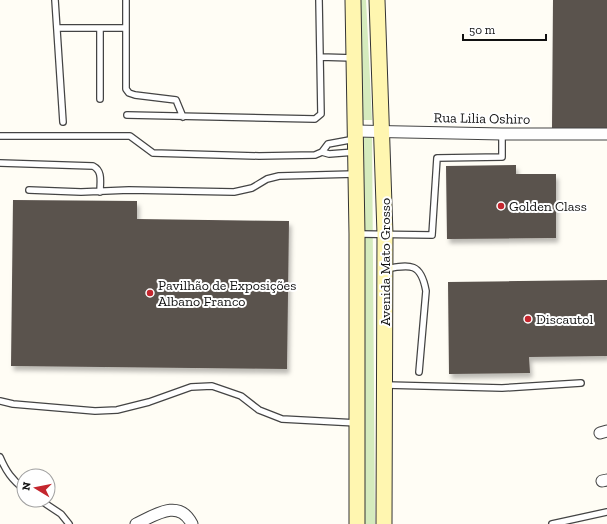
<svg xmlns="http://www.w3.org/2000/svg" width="607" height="524" font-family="'Zilla Slab',serif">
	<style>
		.green { fill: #d5ebbd }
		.building { fill: #5a524d; filter: url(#shadow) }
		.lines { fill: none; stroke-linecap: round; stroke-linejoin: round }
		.lane-casing { stroke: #444; stroke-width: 8 }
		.street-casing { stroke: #444; stroke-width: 13 }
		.secondary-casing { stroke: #333; stroke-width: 17 }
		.lane { stroke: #fff; stroke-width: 5.5 }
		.street { stroke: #fff; stroke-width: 11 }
		.secondary { stroke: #fff6b0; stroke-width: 15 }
		.poi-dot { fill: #c4262e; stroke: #fff; stroke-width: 1.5 }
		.labels { text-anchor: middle; stroke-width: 4; stroke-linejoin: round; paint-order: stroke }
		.street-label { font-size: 14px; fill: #111; stroke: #fff }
		.poi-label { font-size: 14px; fill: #111; stroke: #fff; text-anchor: start }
	</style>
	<defs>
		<filter id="shadow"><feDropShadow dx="2.5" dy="4.5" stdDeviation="2" flood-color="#0004"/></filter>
	</defs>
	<rect width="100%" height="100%" fill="#fffdf5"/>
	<path class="green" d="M355,0H366L372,120H356Z
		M358,135H372L375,524H359Z"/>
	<path class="building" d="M553,0H607V128H552Z
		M516,165V174H556V238L447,239L446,166Z
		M13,200L137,201V219L289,221L287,369L11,366Z
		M607,280V356L529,357L530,373L449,374L448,282Z"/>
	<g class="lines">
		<defs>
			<path id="lane" d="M55,0L63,122
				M126,0V89L129,93L135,95L176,100L183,117
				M58,28H126
				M320,57L354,58
				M100,99V28
				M127,115L315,119L321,114L319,0
				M0,136H130L153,153L259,156L315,155L322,152L328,144L355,139
				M322,152L329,154L355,152
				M0,163L93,166C103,171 100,182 100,192
				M29,190L81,192L129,190L234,192L252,188L267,179L279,176L355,174
				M359,234L432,235L437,158L502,157V134
				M385,269C411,264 421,263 426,291L419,372
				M386,385L502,388L581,383
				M0,401L13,404L95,411L117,410L149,402L191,387L212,386L241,396L259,410L282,419L357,423
				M0,457C6,471 12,480 24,489
				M40,500L61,514L69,524
				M552,524L607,512"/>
			<path id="street" d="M356,131L502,134H607
				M600,433L607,431
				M602,481L607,480
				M136,524C155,515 179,498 192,524"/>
			<path id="secondary" d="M353,0L357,234V524
				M377,0L385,234L384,524"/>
		</defs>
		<use href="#lane" class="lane-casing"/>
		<use href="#street" class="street-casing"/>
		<use href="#secondary" class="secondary-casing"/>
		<use href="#lane" class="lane"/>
		<use href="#street" class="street"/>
		<use href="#secondary" class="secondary"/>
	</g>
	<g class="poi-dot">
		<circle cx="501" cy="206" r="4"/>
		<circle cx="150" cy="293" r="4"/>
		<circle cx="528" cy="319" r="4"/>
	</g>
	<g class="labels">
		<g class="street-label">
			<text transform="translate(482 118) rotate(1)" y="5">Rua Lilia Oshiro</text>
			<text transform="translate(385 262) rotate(-90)" y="5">Avenida Mato Grosso</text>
		</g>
		<g class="poi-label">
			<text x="509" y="211">Golden Class</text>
			<text x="158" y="290">Pavilhão de Exposições<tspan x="158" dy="16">Albano Franco</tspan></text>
			<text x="536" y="324">Discautol</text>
		</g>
	</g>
	<g transform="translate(36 488) rotate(280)"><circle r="19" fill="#ffffff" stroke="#a0a0a0"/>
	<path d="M0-3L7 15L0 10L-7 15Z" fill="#c4262e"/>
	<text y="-6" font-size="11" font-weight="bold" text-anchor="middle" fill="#111111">N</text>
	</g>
	<path d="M463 34v6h83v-6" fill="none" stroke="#111111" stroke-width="2"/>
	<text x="469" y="34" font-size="12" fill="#111111" stroke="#ffffff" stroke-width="3" paint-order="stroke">50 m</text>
</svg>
